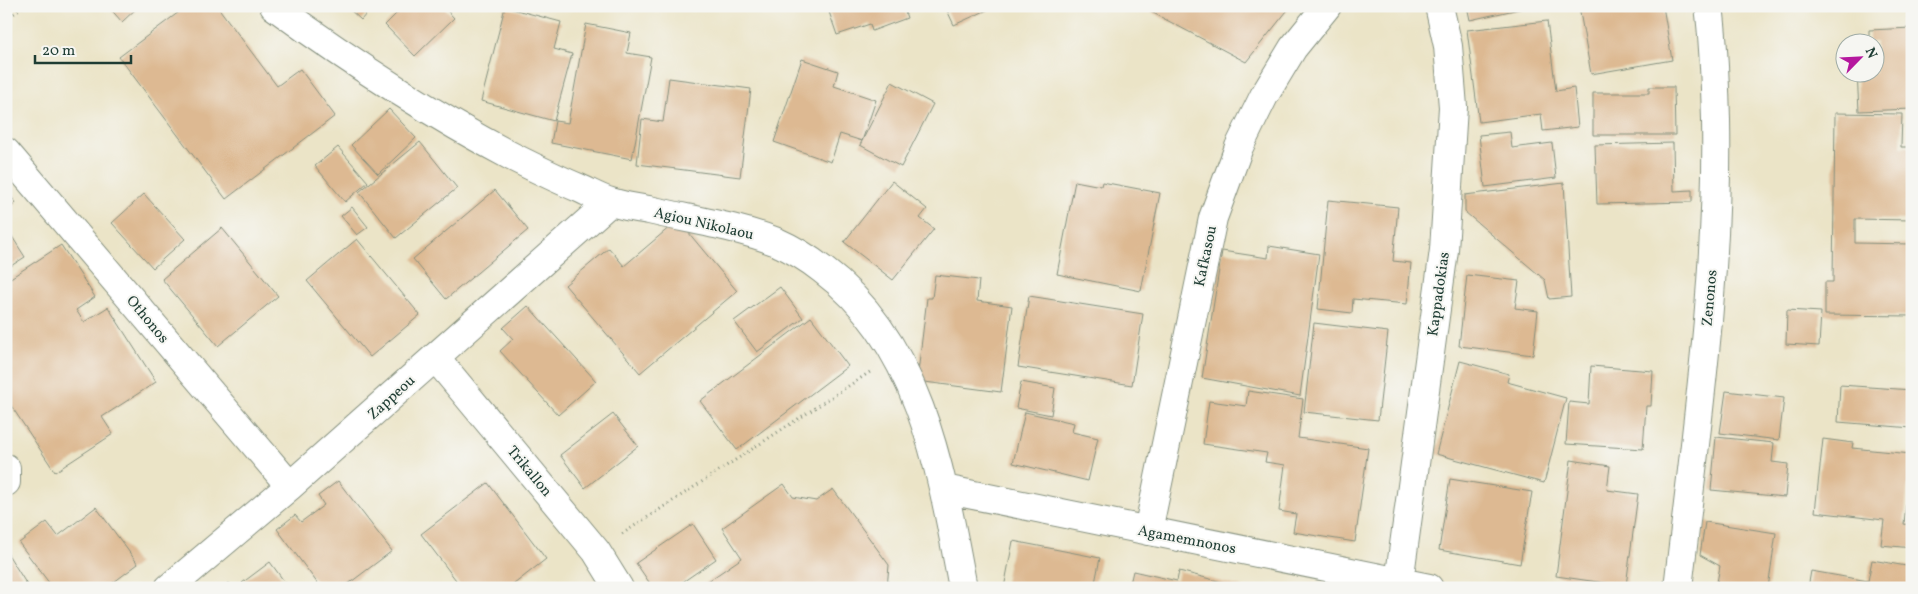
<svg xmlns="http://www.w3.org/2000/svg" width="1918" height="594" font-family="Vollkorn,serif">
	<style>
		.building { fill: #ddb992 }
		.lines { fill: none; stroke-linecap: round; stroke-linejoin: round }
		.minor-casing { stroke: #85907e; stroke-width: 30 }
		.path { stroke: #85907e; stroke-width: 3; stroke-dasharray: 1 4; stroke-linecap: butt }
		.minor { stroke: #fff; stroke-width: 28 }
		.labels { text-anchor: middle; stroke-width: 4; stroke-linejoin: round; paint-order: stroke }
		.street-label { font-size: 15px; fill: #1f3d34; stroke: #f6f6f2 }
	</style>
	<rect width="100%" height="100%" fill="#f6f6f2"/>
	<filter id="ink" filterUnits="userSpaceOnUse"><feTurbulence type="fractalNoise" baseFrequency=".02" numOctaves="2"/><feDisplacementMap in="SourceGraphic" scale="10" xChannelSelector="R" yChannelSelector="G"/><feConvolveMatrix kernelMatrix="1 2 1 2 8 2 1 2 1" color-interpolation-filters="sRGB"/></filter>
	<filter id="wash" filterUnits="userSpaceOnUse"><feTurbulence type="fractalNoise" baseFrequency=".0096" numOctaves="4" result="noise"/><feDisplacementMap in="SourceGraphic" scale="20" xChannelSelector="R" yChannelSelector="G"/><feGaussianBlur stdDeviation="1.12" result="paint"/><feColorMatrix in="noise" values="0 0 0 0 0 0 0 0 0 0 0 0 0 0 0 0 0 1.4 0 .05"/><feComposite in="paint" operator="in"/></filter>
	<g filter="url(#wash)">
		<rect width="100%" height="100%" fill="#ebe4c7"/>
		<g id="blocks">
			<path class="building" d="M108,6H139L122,22Z
				M187,6H217L277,86L300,69L335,116L226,199L119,57Z
				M346,6H373L361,20Z
				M404,6H443L454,18L415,56L385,25Z
				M756,6H771V9L756,8Z
				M827,6H903L907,18L872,31L870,24L837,35Z
				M945,6H996L954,25Z
				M1140,6H1291L1246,62Z
				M1467,6H1528V7L1470,20Z
				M1579,6H1663L1672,60L1591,74Z
				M505,7L561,22L554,49L572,54L554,121L481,101Z
				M1547,21L1556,91L1574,88L1578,127L1543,131L1541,114L1479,122L1467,30Z
				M586,24L631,33L627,53L651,57L632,159L551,143L555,121L568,123Z
				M1912,28V109L1859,111L1857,72H1876V42H1869V30Z
				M802,59L838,71L834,86L876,100L862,141L840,134L831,162L774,142Z
				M669,78L751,89L740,177L637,164L642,119L663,122Z
				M892,82L933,104L901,167L860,145Z
				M1649,87H1674L1675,135H1593V93H1649Z
				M389,109L416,138L378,174L351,145Z
				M1835,113L1902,114L1901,147H1912V220L1855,219V243L1912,244V316L1825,315V282H1833Z
				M1510,132L1512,148L1552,143L1556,178L1485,187L1479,135Z
				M420,142L457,188L396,238L359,192Z
				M1673,143L1674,191L1692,190V202L1597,204L1595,145Z
				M338,147L368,182L345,202L315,166Z
				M892,181L927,209L920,218L934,229L893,280L844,242Z
				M1075,181L1101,186L1102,182L1160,193L1141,291L1057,274Z
				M1564,183L1571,297L1549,299L1545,280L1465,212V195Z
				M6,190L16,203L6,211Z
				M495,190L528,230L446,299L413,259Z
				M144,194L185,239L153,268L112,223Z
				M1328,200L1398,207L1393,261L1411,263L1407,304L1353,299L1352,313L1318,309Z
				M352,207L368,227L357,235L341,216Z
				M678,220L737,291L640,373L565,285L609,248L624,266Z
				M6,227L25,257L6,269Z
				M222,228L278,296L218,346L162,279Z
				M357,239L420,315L370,357L307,281Z
				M61,245L95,297L76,310L84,322L108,307L156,382L102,417L113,434L55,472L6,398V281Z
				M1269,246L1319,254L1300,396L1202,378L1222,251L1268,258Z
				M935,275L979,280L977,301L1012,306L1001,392L917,381L927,298H932Z
				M1467,275L1519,281L1515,308L1538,311L1533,355L1459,346Z
				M780,287L803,318L757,352L734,321Z
				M1029,296L1143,314L1132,385L1018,367Z
				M528,306L596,381L558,415L500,351L513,339L503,328Z
				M1787,310L1821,312L1819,346L1786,344Z
				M811,317L848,366L737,450L700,401Z
				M1314,323L1388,332L1378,420L1304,412Z
				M1460,361L1509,374L1507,382L1566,398L1544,483L1436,454Z
				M1591,366L1653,371L1651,406H1646L1643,449L1566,444L1569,402L1589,404Z
				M1021,382L1055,388L1051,415L1016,408Z
				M1840,385L1912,390V428L1838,422Z
				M1248,391L1303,399L1298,438L1368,448L1355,542L1293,532L1296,514L1279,511L1285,465L1265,462L1267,453L1203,444L1209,401L1246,406Z
				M1726,391L1784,398L1779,440L1720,433Z
				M1025,412L1074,423L1072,432L1098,438L1088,481L1013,463Z
				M613,414L638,446L585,488L560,455Z
				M1716,437L1774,443L1772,462L1788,464L1785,497L1711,490Z
				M1823,439L1853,443L1852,448L1911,454L1904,524L1912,525V548L1881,545L1884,520L1815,512Z
				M1571,460L1610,466L1607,490L1638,494L1626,586L1556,576Z
				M1450,479L1532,492L1520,564L1439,550Z
				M338,481L392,551L343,588H321L277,529L295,515L301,522L324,505L318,496Z
				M488,483L546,559L509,588H462L421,534Z
				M784,484L793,497L816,501L833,489L889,565L887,588H698L742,558L722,528Z
				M96,507L138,564L106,588H53L19,543L47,522L58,536Z
				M1705,522L1776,533L1768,588H1716L1720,566L1700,555Z
				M693,524L716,559L674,588H653L636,563Z
				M1013,541L1100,558L1094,588H1004Z
				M6,551L29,588H6Z
				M1872,560L1912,567L1909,588H1808L1811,571L1868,581Z
				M270,562L289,588H246L242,583Z
				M1133,571L1177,581L1179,571L1245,588H1129Z
				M229,583L233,588H223Z"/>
		</g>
	</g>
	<g filter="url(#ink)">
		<use href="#blocks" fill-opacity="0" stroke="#85907e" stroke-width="1"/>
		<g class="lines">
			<defs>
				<path id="minor" d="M274,6C351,62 429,113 513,157C535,168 557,179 579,188C590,193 600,199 611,202C623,206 636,208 649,210C692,220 736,226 777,242C793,249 809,259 823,270C921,343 942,475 963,588
					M6,152L290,486
					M435,357L596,551L619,588
					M6,468V482
					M944,489L1429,588
					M1148,531L1213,218L1239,147L1264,96L1293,48L1327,6
					M1399,582L1444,250L1453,107L1448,46L1439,6
					M169,588L290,486L610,202
					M1678,588C1696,432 1719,276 1716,120C1715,81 1714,44 1709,6"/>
			</defs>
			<use href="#minor" class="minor-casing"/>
			<path class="path" d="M6,20L23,6
				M622,534L870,372"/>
			<use href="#minor" class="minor"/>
		</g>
	</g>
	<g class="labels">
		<g class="street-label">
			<text transform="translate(704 223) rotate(13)" y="5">Agiou Nikolaou</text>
			<text transform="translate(1205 256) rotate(-78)" y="5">Kafkasou</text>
			<text transform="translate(1438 294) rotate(-82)" y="5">Kappadokias</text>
			<text transform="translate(1709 298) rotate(-85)" y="5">Zenonos</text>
			<text transform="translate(148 319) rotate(50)" y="5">Othonos</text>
			<text transform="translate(391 397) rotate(-42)" y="5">Zappeou</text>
			<text transform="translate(530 471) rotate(50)" y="5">Trikallon</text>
			<text transform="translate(1187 539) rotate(11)" y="5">Agamemnonos</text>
		</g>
	</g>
	<rect width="1918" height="594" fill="none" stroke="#f6f6f2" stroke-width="25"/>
	<g transform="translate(1860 58) rotate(66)"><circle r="24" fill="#f6f6f2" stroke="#a0aca6"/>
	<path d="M0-4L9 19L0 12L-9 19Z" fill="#b5179e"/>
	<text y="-8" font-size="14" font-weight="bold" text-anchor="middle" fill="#1f3d34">N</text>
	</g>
	<path d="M35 55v8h96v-8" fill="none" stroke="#1f3d34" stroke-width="2.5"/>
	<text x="42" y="55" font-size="15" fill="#1f3d34" stroke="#f6f6f2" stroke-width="4" paint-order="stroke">20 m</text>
</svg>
